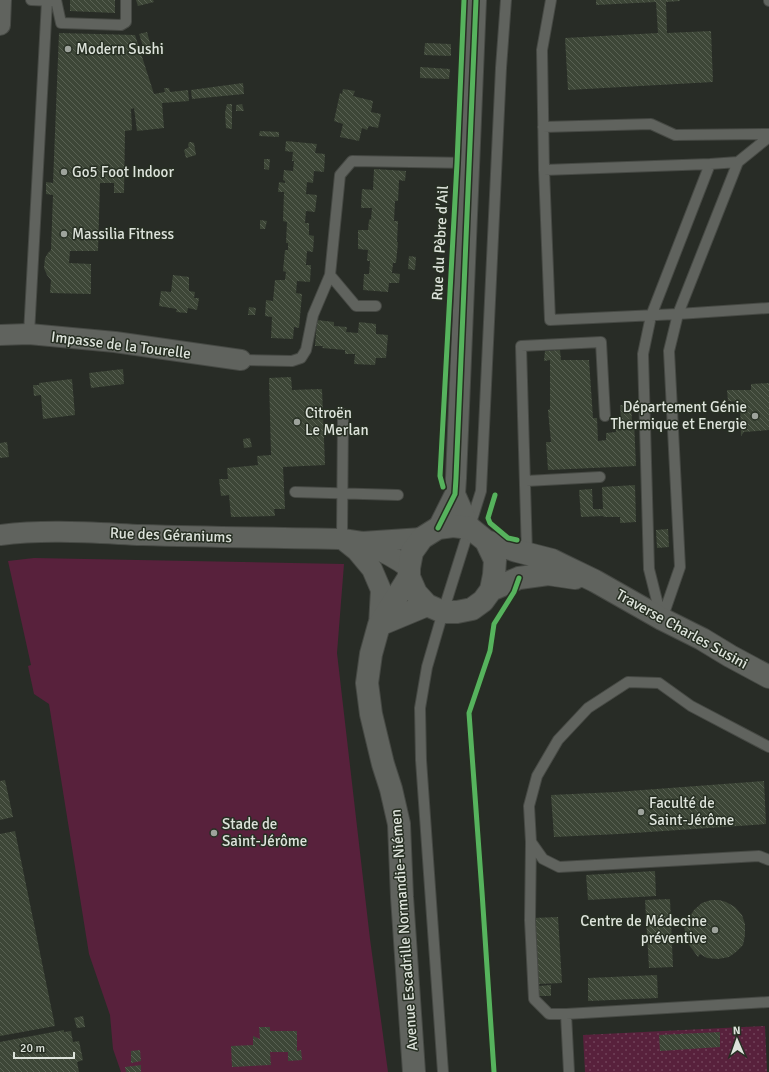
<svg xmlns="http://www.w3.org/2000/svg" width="769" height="1072" font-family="Signika,sans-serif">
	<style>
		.garden { fill: url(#garden-dots) }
		.pitch { fill: #58213c }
		.building { fill: url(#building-back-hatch) }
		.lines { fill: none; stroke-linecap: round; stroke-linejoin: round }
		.service-casing { stroke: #464944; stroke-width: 12 }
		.minor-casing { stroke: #464944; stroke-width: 22 }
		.tertiary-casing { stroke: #464944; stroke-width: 24 }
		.service { stroke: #60635e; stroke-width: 10 }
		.minor { stroke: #60635e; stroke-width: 20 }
		.tertiary { stroke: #60635e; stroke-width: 22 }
		.cycleway-casing { stroke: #272f23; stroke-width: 8 }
		.cycleway { stroke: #56b35d; stroke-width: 5 }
		.poi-dot { fill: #9ea39c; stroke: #272f23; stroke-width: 1.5 }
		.labels { text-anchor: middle; stroke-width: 3; stroke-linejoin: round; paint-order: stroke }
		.poi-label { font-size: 15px; fill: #dde3db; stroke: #272f23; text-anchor: start }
		.street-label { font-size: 15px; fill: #dde3db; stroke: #272f23 }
	</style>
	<defs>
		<pattern id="garden-dots" width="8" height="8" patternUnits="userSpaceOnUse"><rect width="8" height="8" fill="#58213c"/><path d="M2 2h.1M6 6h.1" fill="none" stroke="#704158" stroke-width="1.8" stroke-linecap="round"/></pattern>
		<pattern id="building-back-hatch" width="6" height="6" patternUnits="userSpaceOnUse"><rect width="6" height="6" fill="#3d4637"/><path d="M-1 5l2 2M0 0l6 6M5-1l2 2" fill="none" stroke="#596153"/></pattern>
	</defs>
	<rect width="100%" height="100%" fill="#282c26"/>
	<path class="garden" d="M765,1026L767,1072H585L583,1035Z"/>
	<path class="pitch" d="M34,558L344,564L337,653L370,939L388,1072H121L113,1049L110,1015L89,954L49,704L34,694L28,666L31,665L8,561Z"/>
	<path class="building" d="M70,0H115V13L70,11Z
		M136,0H153L154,2L138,6Z
		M596,0H680V1L666,2L667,33L711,31L713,82L568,90L565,38L658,33L656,2L596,5Z
		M147,32L152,50L145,52L139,34Z
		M59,33L135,35L154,94L165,92L164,88H169L170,92L188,90L189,101L162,103L164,128L137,131L134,108L131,109L132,130L125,131L124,193H114V183H100L98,251H70L69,263L91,264V294L50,293L51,280L47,275L44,268L45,258L48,253L51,250L53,195L46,194V182L53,183Z
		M425,43L451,44V56L424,55Z
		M420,67L450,69L449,79L420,78Z
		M243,83L244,94L192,99L191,90Z
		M343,89L355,91L353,96L373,101L371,112L381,114L378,128L369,126L367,130L362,128L359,141L340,137L343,124L334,121L340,93L342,94Z
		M227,104H232V129L226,128L225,113Z
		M242,104L244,111H236V105Z
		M260,131L279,132V137L259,136Z
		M286,141L317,144L315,153L325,154L324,172L314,171L313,183L307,182L306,194L317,195L315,212L306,211L305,223H309V235L314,236L313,252L307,251L306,265H311L310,282L297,281L296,293L302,294L299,328L294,327L293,339L271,338L272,317L265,316L266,300L273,301L275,280H285L286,272L283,271L285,250H288V243H286L287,222L283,221L284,192H278L279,182L285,183V181L283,180L284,170L293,171L294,161H292L293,152L285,151Z
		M189,142H191L194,143L196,155L186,158L184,150L189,147L188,145Z
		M264,159H270L269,170L264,169Z
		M374,169L406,171L405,181L399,180L398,201H395L394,221H398L397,242H398L396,263H393L392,273L400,274L399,283H389L388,292L363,290L364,274H369L370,261H367L368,250L358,249V230H368L369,220L371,219L372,208H361L362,189L373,190Z
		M260,220L267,221L265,229H260Z
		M409,256L416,257L415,270L408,269Z
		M173,275L189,277V291L195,292L194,298H199L197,310L188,308L187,313L176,312L177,309L159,306L161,291L171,292Z
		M249,307L256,308L255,315H248Z
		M317,320L334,322V326L347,327L346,332L358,333L359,322L376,324V334L388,335L386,358H376L375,365L354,364L355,354H345V350L322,348L323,346H315Z
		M560,350L561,360H589L593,418H597L598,441L606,440V433L616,432L615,421L621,420L620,405H631L632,421H634L636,466L548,470L546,442H551L548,410L550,409V360L544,361L545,351Z
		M123,369L124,384L91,388L89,373Z
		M291,377L292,390L322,389L325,465L283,467L285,509H274L275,516L231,517L229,495L221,496L219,479H228L227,468L258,465L257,456L271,455L269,378Z
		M72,379L75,415L43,419L41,395L34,396L33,385H39V383Z
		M769,383V430L744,432L741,436L740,402L728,401L727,390H751V384Z
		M250,438L252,447L244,448L243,439Z
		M7,442L9,457L0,458V443Z
		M635,485L636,522L620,523V517H603L604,516L581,517L579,490L592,489L593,509H603L602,487Z
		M668,529L669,547L657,548L656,530Z
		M5,780L13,817L0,820V781Z
		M764,781L766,824L619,834L554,837L551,795L616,792Z
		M15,831L55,1026L0,1036V834Z
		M655,871L656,896L588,900L586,875Z
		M670,899L673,967L649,968L645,900Z
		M711,900H719L726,902L735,907L742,915L745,924V935L743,945L736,952L729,957L718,959L707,958L700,954L698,957L687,942L684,926H687L689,918L694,910L702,903Z
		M558,917L562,983L537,984L533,918Z
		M657,975L658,998L588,1001V978Z
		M551,985V996H539V986Z
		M83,1016L85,1027L77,1028L74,1018Z
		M259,1027H270V1031H297V1051L301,1050L302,1060L288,1061V1052H270L271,1065L232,1067L231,1046L253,1045V1036L260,1039Z
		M64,1030V1032L71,1031L73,1042L79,1041L83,1060L77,1062L79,1072H0V1042Z
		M720,1032V1047L660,1051L659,1035Z
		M140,1050L141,1061L131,1063V1051Z
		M141,1065V1072H126L125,1067Z"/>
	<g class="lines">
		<defs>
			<path id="service" d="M31,0L53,1
				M56,0L61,23L121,25L126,22V0
				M551,0L542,50L544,170L550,320L678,314L769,308
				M769,0V1
				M543,127L651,124L675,135L769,134
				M544,170L710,164L738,162L769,137
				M376,306H356L330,275L340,175L352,161L469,163
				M29,334L47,1
				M241,360L292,361L301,358L306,350L313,315L330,275
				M526,481L600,477
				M295,492L398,495
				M342,539L343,414
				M527,554L521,346L601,342L605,416
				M661,617L649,569L643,354L651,316L710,164
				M662,619L680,567L669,351L678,314L738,162
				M531,842L529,806L537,776L558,740L588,708L628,682L659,683L691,706L769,747
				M566,1014H549L534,999L530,920L531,842L543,859L559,867L759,856L769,860
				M443,1072L421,760L420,708L427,667L443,612L481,491L501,68L506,0
				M569,1072L566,1014L769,1002"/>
			<path id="minor" d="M0,25L1,0
				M0,335L29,334L115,342L241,360
				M455,494L470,528
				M438,528L455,494L456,478L476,0
				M0,535C47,529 95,533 142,535C209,537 276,538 342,539L362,542L422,538
				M342,539L357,551L372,569L381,590L379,625
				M364,543C380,550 395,557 409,568"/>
			<path id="tertiary" d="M453,526L470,528L486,541L495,560L494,575L491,590L483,601L472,609L457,612H443L427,605L416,593L409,577V568L412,552L422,538L438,528Z
				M486,541L517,551L552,560L560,564L595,581L662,619L702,639L730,656L769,677
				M409,577L379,625L371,654L367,683L371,714L383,764L391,789L399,824L402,897L414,1072
				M491,590L519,578L548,574L575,578
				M379,625L427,605"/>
		</defs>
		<use href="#service" class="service-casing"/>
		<use href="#minor" class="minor-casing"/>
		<use href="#tertiary" class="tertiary-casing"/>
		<use href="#service" class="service"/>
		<use href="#minor" class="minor"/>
		<use href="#tertiary" class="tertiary"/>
		<defs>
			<path id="cycleway" d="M443,487L440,476L457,163L464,0
				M495,495L488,518L490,523L508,538L517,540
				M438,528L455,494L456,478L476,0
				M494,1072L482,892L469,713L490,651L494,624L514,592L519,578"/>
		</defs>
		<use href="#cycleway" class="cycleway-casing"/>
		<use href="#cycleway" class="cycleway"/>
	</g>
	<g class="poi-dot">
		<circle cx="68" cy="49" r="4"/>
		<circle cx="64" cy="172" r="4"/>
		<circle cx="64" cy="234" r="4"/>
		<circle cx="755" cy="416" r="4"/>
		<circle cx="297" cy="422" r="4"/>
		<circle cx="641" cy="812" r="4"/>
		<circle cx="214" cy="833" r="4"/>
		<circle cx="715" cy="930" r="4"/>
	</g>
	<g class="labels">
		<g class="poi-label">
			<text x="76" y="54">Modern Sushi</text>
			<text x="72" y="177">Go5 Foot Indoor</text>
			<text x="72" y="239">Massilia Fitness</text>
			<text x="747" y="412" text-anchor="end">Département Génie<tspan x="747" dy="17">Thermique et Energie</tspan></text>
			<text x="305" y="418">Citroën<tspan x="305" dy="17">Le Merlan</tspan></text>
			<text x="649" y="808">Faculté de<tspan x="649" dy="17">Saint-Jérôme</tspan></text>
			<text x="222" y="829">Stade de<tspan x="222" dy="17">Saint-Jérôme</tspan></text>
			<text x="707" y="926" text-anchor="end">Centre de Médecine<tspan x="707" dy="17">préventive</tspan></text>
		</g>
		<g class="street-label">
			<text transform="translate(440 243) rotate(-87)" y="5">Rue du Pèbre d'Ail</text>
			<text transform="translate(121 345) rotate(7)" y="5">Impasse de la Tourelle</text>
			<text transform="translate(171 535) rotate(2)" y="5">Rue des Géraniums</text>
			<text transform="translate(682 629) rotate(29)" y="5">Traverse Charles Susini</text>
			<text transform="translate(404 930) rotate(-94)" y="5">Avenue Escadrille Normandie-Niémen</text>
		</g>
	</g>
	<g transform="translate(737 1040) rotate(358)" stroke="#272f23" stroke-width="3" paint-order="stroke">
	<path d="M0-3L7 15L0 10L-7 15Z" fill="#dde3db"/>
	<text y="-6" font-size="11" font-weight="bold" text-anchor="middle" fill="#dde3db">N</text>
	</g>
	<path d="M14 1052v6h60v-6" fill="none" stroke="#dde3db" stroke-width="2"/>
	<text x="20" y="1052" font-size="12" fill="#dde3db" stroke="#272f23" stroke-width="3" paint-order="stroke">20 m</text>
</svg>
